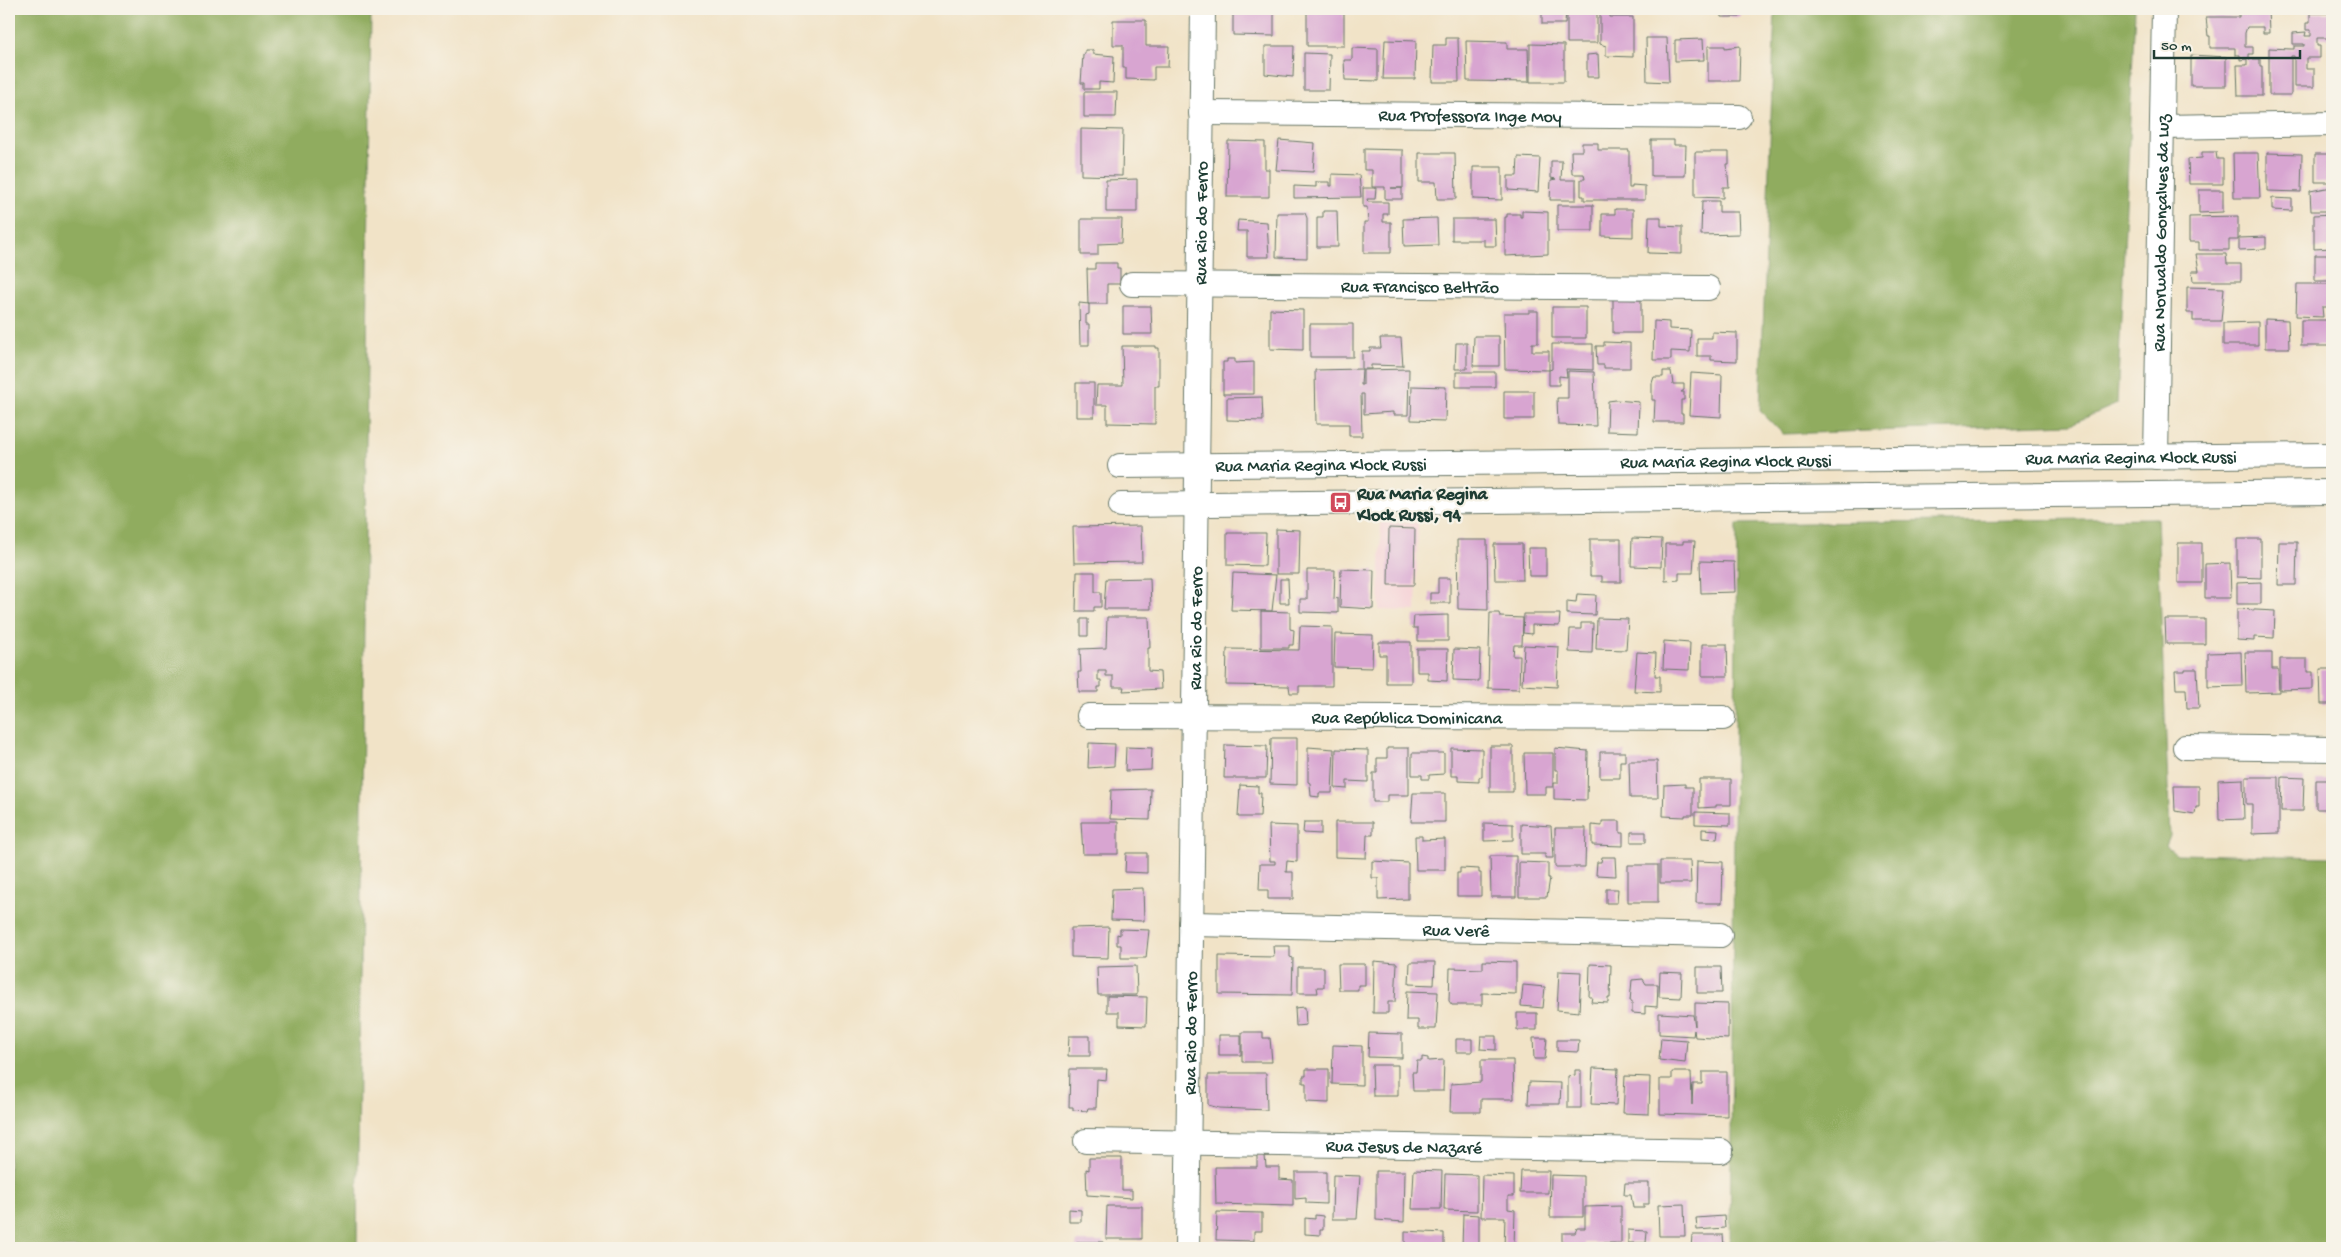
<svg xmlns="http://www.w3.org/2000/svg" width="2341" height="1257" font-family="'Gochi Hand',sans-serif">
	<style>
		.built { fill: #f6cfd5 }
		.forest { fill: #90ac5e; stroke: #587449 }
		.building { fill: #d8a5d1 }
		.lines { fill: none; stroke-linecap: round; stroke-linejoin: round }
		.minor-casing { stroke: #687767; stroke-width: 26 }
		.minor { stroke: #fff; stroke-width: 24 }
		.labels { text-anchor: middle; stroke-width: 4.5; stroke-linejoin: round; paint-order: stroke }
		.street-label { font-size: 18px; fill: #1f3d34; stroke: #f7f3e8 }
		.poi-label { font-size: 18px; font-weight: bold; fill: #1f3d34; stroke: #f7f3e8; text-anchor: start }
	</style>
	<rect width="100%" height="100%" fill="#f7f3e8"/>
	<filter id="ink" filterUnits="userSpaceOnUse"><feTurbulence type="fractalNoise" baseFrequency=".02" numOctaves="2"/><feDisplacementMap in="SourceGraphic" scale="10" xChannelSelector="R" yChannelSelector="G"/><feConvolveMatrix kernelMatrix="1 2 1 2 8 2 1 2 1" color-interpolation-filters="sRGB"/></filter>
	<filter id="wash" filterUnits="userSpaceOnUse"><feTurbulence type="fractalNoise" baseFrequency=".0096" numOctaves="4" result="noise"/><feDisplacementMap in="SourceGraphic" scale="20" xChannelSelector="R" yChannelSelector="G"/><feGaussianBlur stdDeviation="1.12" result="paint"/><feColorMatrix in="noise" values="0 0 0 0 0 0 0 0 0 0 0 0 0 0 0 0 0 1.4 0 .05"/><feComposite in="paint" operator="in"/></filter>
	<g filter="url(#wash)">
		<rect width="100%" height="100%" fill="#f1e3c7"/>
		<path class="built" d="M1381,522L1418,523L1416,611L1379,610Z"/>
		<path class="forest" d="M9,9H371L357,1248H9Z
			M1775,9H2135L2117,404L2071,424L1783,434L1760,411Z
			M2157,518L2170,836L2166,846L2177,854L2332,857V1248H1730L1737,524Z"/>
		<g id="blocks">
			<path class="building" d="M1233,9L1274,10V36L1233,35Z
				M1307,9H1344V46H1307Z
				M1542,9H1566L1565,24H1542Z
				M1720,9H1740V17H1721Z
				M2248,9H2268L2269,33H2263V27H2247L2245,33V47H2253V54H2249V59H2260V66H2262V96H2238L2237,65H2247V59L2240,60V55H2235V48H2210V36H2208L2206,17H2239V12H2248Z
				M1600,11H1610V17H1633V57L1606,56V46L1600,44Z
				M1567,12L1597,13V43H1567Z
				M2310,13H2332V38H2317V46H2320V58H2306V69H2314V87H2294V56H2291V95H2269V48L2291,49H2294V46H2304V44H2293V33L2306,32L2305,36H2311V30H2306V23H2310Z
				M1113,20H1146V46H1169L1168,67H1154V80L1126,79V68H1123V45H1113Z
				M1446,38H1458L1459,82H1432L1433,45H1446Z
				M1646,38H1667L1669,82L1647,81Z
				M1703,39L1704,60L1675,61V40Z
				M1385,40L1416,41L1415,79H1383Z
				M1466,41L1507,42V49H1528L1529,82L1467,81Z
				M1530,44L1564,45V82H1530Z
				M1265,46H1294L1293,77L1265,74Z
				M1708,46H1725V48L1740,46L1739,81H1708Z
				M1352,48L1378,49V81L1345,80L1344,60H1352Z
				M1085,50H1093V54L1114,56L1113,83L1099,82V89H1084V83H1081L1083,55L1085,54Z
				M1304,53L1330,54L1329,90H1304Z
				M1598,54L1599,77H1587V55Z
				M2191,55L2226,57V86H2191Z
				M1084,92H1117L1116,117H1084Z
				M1081,129L1123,130L1122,176L1081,175Z
				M1279,140L1315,143L1313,172L1276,170Z
				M1651,140H1674V145H1686L1685,176H1651Z
				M1228,141L1265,142V169H1269V197H1227Z
				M1582,143H1598V150H1629V188H1632V185L1645,186V200H1584V196H1581V179H1585L1584,174H1572L1571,151H1582Z
				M1364,149L1403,150V188H1391H1402V199H1385V187H1372V170H1364Z
				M1695,152H1729V164H1727L1729,187H1723V198L1695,197Z
				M2202,152H2216L2217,159H2223V184H2189L2188,159L2202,158Z
				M1419,153H1455L1456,199H1437L1436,182H1419Z
				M2233,153H2258L2260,198H2234Z
				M2267,153L2302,154L2301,192L2267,191Z
				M2315,154H2332V182H2315Z
				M1518,157L1540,158L1538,192L1508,190V176H1517Z
				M1551,161H1562L1561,180H1576V200H1550L1551,180L1556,179L1551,178Z
				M1473,167H1502V200L1473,199Z
				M1332,174L1359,175L1361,197L1294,198V186L1316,187V182H1330V186H1332Z
				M1137,179V212H1106V180Z
				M2332,187V211H2311L2310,191Z
				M1363,188H1376L1375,199H1367L1368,202H1388V214H1383V222H1391V253H1364V222H1368L1367,207H1363Z
				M2199,190H2223V212L2199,213Z
				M2272,198L2292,199V211L2272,210Z
				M1702,201H1719V212H1738L1739,234L1701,235Z
				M1557,205H1593V231H1557Z
				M1615,209H1633V237L1602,236V214H1615Z
				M1323,211H1337L1338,247H1317V217H1323Z
				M1522,211L1548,212V254L1505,256V217H1507V214H1520V217H1522Z
				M1277,213H1305L1307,218V258L1276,257Z
				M2332,214V248L2314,249V215Z
				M2238,216V240H2229V250H2199V242H2189V217Z
				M1649,217H1661V226L1682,227V254L1648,253Z
				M1437,218L1438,245L1404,246L1403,219Z
				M1081,219H1122L1121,243L1098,244V255H1081Z
				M1452,219H1495L1496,246H1484V240H1452Z
				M1238,220L1267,222L1269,257H1247V231H1237Z
				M2266,237V249L2239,250V238Z
				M2196,254H2226L2227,264H2241V281H2193L2192,271H2199Z
				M2315,255H2332V281H2315Z
				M1095,263H1117V268H1120V284H1107V304H1088L1087,269H1095Z
				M2297,284H2332V307H2322L2323,317L2296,316Z
				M2187,287L2224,288L2221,321H2193V313H2187Z
				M1613,299L1641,300V333H1613Z
				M1079,303L1089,304V314L1086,315V324H1089V345H1080Z
				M1123,306H1151L1152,334H1123Z
				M1552,307H1586V338H1552Z
				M1270,309L1303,310V350L1270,349Z
				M1529,311H1538V343H1532V351H1549V370L1505,369L1504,313H1529Z
				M2265,319L2288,320L2289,348H2265Z
				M2301,320H2332V346H2301Z
				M1654,321L1669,322V329L1691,330L1690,352L1671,351V360H1653Z
				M2258,322V345H2223V323Z
				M1310,324H1353V357H1310Z
				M1712,332L1737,333V361L1711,360V356H1697V338H1712Z
				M1474,336H1499V366H1473Z
				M1380,338H1401L1403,366L1371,365V369H1362L1361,385H1363V370L1409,369L1408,415H1393V412L1364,414V394H1361L1362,436H1349V424H1316L1315,370L1362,369V351H1370V348H1381Z
				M1604,342L1630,343V368H1604V365H1597L1596,346H1604Z
				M1456,343H1467V369H1455Z
				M1552,344H1593V370L1566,369L1567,377L1559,376V385H1549V370L1552,369Z
				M1122,346H1156V348H1159V386H1155V424L1107,423V405H1096L1097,385H1123Z
				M1227,359H1235V363L1254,362V394H1223V362H1227Z
				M1568,371L1594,372L1596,426L1558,425L1557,398H1568Z
				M1663,371H1671L1673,384H1684V390L1681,392H1684V400H1681V414H1683V422H1654L1655,400H1652V383L1654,377H1663Z
				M1456,372H1495V387H1456Z
				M1691,373L1722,375L1721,417L1689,415Z
				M1076,383H1094V417H1076Z
				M1412,386L1446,387L1445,421L1411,420Z
				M1504,391H1534V419H1504Z
				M1262,397L1263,421L1227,420V398Z
				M1616,400L1639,402L1638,432L1607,431L1608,401Z
				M1141,526L1142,562L1074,563L1073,527Z
				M1389,528L1415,529L1414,585H1388Z
				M1276,529L1300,530L1299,574H1276Z
				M1227,533H1266L1265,566L1227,565Z
				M1632,538L1662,539L1661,567L1631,566Z
				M1590,539H1621V582H1602V576H1590Z
				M2237,539H2261V578L2237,577Z
				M1457,540H1487L1488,610L1458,609Z
				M1683,541H1695L1693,573H1679V580L1665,581V544H1683Z
				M2279,542H2297L2296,585H2278Z
				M2178,543H2202V583H2178Z
				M1494,544H1522L1523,580H1495Z
				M1528,548H1546V576H1529Z
				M1700,561L1734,562L1735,592L1701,593Z
				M2230,563L2231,598H2205V564Z
				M1341,569L1374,570L1373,609L1340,607Z
				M1307,570H1335L1334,599L1338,598V613L1300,612V599H1307Z
				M1077,572H1095V592H1101V607H1094V611H1076Z
				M1233,573L1276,575L1272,611L1231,610Z
				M1150,578L1151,609H1104L1106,579Z
				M1438,578H1450V603H1430V593H1438Z
				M1280,579H1288L1289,603H1280Z
				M2261,582V604H2237V583Z
				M1577,594L1596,595L1595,615L1567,614V601L1576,602Z
				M2237,609L2275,611L2274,638L2254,637V641L2237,640Z
				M1261,611L1290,612V629L1294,630L1293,645H1289V648H1261Z
				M1490,613H1499L1500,617L1523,618L1522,645H1514L1513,656H1520L1519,689L1488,688Z
				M1524,614H1560L1559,626L1532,625V634L1523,633Z
				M1448,615V641H1418V628H1413L1414,616Z
				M1107,617H1149L1150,648H1148V671L1160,672L1161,689L1123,691L1124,687H1113V676H1106V671H1098V680H1101V687H1098V692H1079L1078,672H1081L1080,649L1106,648Z
				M1597,618L1628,619L1626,650L1596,649Z
				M1081,619H1088V636H1081Z
				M2165,619H2205V644H2166Z
				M1581,623H1593L1592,653L1569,652L1570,629H1581Z
				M1300,626L1332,627V686H1299V693H1290L1289,686L1226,685L1227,649L1299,650Z
				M1335,634L1373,635L1372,668L1334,667Z
				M1664,641L1690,643L1689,670L1663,669Z
				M1379,642H1411V683H1386V655H1379Z
				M1702,644H1727L1728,676H1702Z
				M1524,645L1559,647L1557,687L1522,685Z
				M1417,649H1448L1447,681L1428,680V672H1417Z
				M1454,649L1480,650L1479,681L1453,680Z
				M1637,652L1656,653L1655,676H1660V692L1634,691Z
				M2241,652L2242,686L2208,687V653Z
				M2245,652H2272V669H2278L2279,692L2246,693Z
				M2280,659H2307V672H2313V689L2280,690Z
				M2185,669H2197L2199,708H2187L2186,689H2176L2175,671H2185Z
				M2320,669H2332V704H2321Z
				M1271,738H1297V785L1270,784Z
				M1089,743L1115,744L1114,766L1088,768Z
				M1225,745L1267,746L1266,778H1224Z
				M1490,746H1513V792H1490Z
				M1126,747L1152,748L1151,770L1125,771Z
				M1308,747L1334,749L1332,793H1319V797L1311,796L1310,783L1308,782Z
				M1387,748H1409V795H1387V802H1373V773H1377V758H1387Z
				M1451,748L1482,749V777H1479V782L1458,781V776H1451Z
				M1555,748L1588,751L1587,800L1554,799V783H1558V770H1555Z
				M1336,749L1368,750V782L1347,781V789L1335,788Z
				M1600,752H1625V761H1620V778H1600Z
				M1412,753H1444V774L1429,775V779H1422V775H1412Z
				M1524,753H1553V787H1546V794H1525Z
				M1629,761H1657L1658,798H1630Z
				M2246,777H2279V833L2252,834V804H2246Z
				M2282,777L2304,778L2303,811H2281Z
				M1699,779H1731V805H1716V807L1699,808Z
				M2243,779L2244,819L2219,820L2218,780Z
				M2316,780H2332V809H2316Z
				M1685,784V787H1693V815H1685V817L1663,816L1664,785Z
				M1240,785L1258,786V793H1261L1260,817H1238Z
				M2174,786H2199V807H2196L2195,814L2175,811Z
				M1151,789L1150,820L1110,819L1111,790Z
				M1413,793H1445V822H1411Z
				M1695,812L1730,813V825L1695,824Z
				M1602,821H1620V833H1623V846L1592,845V825L1602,826Z
				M1081,822H1118V854H1083Z
				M1304,822H1321V834L1303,833Z
				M1335,822H1373V835H1367L1366,858L1335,857Z
				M1484,823L1513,824V840L1484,841Z
				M1521,824L1551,826L1553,858H1545V854H1521Z
				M1269,825L1297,826V862L1287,861L1286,872H1293V899H1268V890H1259L1260,864H1275V861H1270Z
				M1555,828H1586L1585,867H1555Z
				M1702,829L1718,830L1717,839L1702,838Z
				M1631,832H1646V842H1631Z
				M1415,836H1422V840L1445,839V870H1416Z
				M1126,853H1147V873L1125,872Z
				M1490,856H1516V897H1491Z
				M1602,857H1615L1616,876L1596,875L1597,862H1601Z
				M1372,861L1408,863V899L1378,900V878H1372Z
				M1660,861H1690L1691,883H1660Z
				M1697,861L1723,862L1722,903H1696Z
				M1519,862L1548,863V878H1550L1547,897H1519Z
				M1628,865H1658V902H1628Z
				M1460,868L1479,869V873H1481V896H1457V873H1460Z
				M1143,888L1144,921L1111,920L1112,889Z
				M1606,889H1618L1617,903H1606Z
				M1109,927L1108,958L1071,957V928Z
				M1120,929L1149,930L1146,958H1121V945H1117V934L1120,935Z
				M1273,946H1290V957L1293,958L1292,995L1219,994V956L1274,957Z
				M1374,961L1397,963L1395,1002H1388V1013H1373Z
				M1483,961L1516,962V994L1482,993V1005H1452L1449,1001L1450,968L1483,969Z
				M1410,962H1435L1434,985L1409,984Z
				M1338,964H1365V985H1358V990H1339Z
				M1590,964L1611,965L1610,998H1608V1003L1591,1002L1592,997H1589Z
				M1136,966L1137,995H1098L1097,967Z
				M1298,967H1324V987H1317L1318,993H1298Z
				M1697,967H1721L1722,993H1697Z
				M1559,971L1581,972L1579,1012L1557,1010Z
				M1660,972L1682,973L1681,998L1659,997Z
				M1643,979L1646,984H1658L1657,1007L1645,1006V1014L1632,1013V1001H1630L1632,980Z
				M1523,985L1545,987L1543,1008L1521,1006Z
				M1407,991L1438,992L1436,1029H1418V1020H1406Z
				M1107,996L1147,997L1146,1026L1119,1025V1012H1107Z
				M1695,1003L1728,1004V1039L1695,1037L1694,1030L1693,1036L1659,1034V1013L1693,1015L1695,1026Z
				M1305,1007L1306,1025L1296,1026L1295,1008Z
				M1517,1013H1537V1030H1517Z
				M1242,1032H1263V1038H1270L1272,1062H1242Z
				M1369,1033L1402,1034V1058L1368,1057Z
				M1219,1035H1241V1055H1219Z
				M1069,1036H1090V1056H1068Z
				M1481,1036H1496V1050L1480,1049Z
				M1533,1038H1547L1545,1059H1534Z
				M1661,1038L1687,1040L1685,1063L1659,1060Z
				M1456,1039H1472V1052H1456Z
				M1557,1040H1579L1578,1052L1557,1051Z
				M1333,1045L1362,1046V1085L1332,1084Z
				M1422,1057L1428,1058V1061L1444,1060L1443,1091H1413L1412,1072H1416L1417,1061H1422Z
				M1481,1060H1513L1514,1099H1481V1112H1450L1451,1084L1481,1082Z
				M1372,1065H1398V1096H1373Z
				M1593,1068L1618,1069L1616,1105L1591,1104Z
				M1070,1069H1107L1106,1080L1097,1079L1096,1108H1088L1087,1111L1073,1110V1107H1069Z
				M1306,1069H1329V1103L1306,1102V1083H1303V1076H1306Z
				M1575,1070H1581V1108H1568V1076L1575,1075Z
				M1672,1072H1691L1692,1105L1693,1084H1702V1072H1727V1116L1660,1114V1079H1672Z
				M1220,1073H1266L1267,1110L1219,1108L1208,1105V1075H1220Z
				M1625,1076L1650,1077L1649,1114L1623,1113Z
				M1529,1082L1561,1083L1560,1104H1528Z
				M1257,1155L1265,1156L1266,1167H1279V1179L1293,1180V1206L1216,1204L1215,1167H1257Z
				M1089,1158H1122V1190H1132V1198L1087,1195L1086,1169L1089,1170Z
				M1414,1170L1442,1171L1441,1209H1412Z
				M1376,1171H1405L1404,1222L1376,1220Z
				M1521,1171H1549L1548,1193H1520Z
				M1295,1172H1326V1204L1306,1203V1198L1295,1199Z
				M1445,1174L1477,1175V1211L1444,1210Z
				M1333,1175L1360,1176L1357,1219H1332Z
				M1482,1175L1514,1176V1196H1508V1209L1515,1210L1514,1248H1504L1505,1217H1481Z
				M1551,1175L1583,1176V1217H1550Z
				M1625,1183H1649V1204H1644V1208H1633L1631,1195H1624Z
				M1684,1204L1685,1236H1659L1658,1205Z
				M1107,1206H1142V1239H1106Z
				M1621,1206V1243H1585V1248H1562V1233H1575L1577,1228H1585V1207Z
				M1069,1209L1081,1210V1222H1069Z
				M1217,1212L1262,1213V1231H1254V1241L1216,1240Z
				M1463,1214L1479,1215V1248L1462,1247Z
				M1315,1215L1323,1216V1230H1320V1235L1305,1234V1218L1315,1219Z
				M1724,1216L1725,1228L1697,1230L1696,1218Z
				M1628,1230L1647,1231L1646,1243H1628Z
				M1405,1231L1444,1233V1247L1405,1246Z
				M1692,1235H1723L1724,1247L1691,1248Z
				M1077,1242H1103L1104,1248H1076Z
				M1334,1244L1357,1245V1248H1334Z
				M1214,1245L1260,1246V1248H1214Z"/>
		</g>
	</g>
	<g filter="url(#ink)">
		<use href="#blocks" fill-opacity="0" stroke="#687767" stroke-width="1"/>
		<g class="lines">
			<defs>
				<g id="minor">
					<path id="s1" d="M1201,113L1739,117"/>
					<path d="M2162,127L2332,124"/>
					<path id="s2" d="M1132,284L1708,288"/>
					<path id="s3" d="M2156,457L2164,9"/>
					<path id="s4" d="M1120,466L2332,455"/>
					<path d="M1121,505L2332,492"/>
					<path id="s5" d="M1089,716L1723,718"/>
					<path d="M2185,747L2332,749"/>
					<path id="s6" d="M1191,924L1720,935"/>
					<path id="s7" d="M1086,1141L1721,1151"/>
					<path id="s8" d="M1187,1248L1203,9"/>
				</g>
			</defs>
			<use href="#minor" class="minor-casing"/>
			<use href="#minor" class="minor"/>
		</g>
	</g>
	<defs>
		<symbol id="bus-square" viewBox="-11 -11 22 22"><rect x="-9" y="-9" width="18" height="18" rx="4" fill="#d1495b" stroke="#f7f3e8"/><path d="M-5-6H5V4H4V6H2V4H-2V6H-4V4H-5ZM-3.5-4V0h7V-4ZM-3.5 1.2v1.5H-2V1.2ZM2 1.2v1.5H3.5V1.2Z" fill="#fff"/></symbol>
	</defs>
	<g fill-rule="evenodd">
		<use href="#bus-square" x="1328" y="490" width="25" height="25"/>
	</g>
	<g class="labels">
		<g class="street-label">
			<text dy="6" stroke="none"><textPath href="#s1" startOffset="269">Rua Professora Inge Moy</textPath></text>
			<text dy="6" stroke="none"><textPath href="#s8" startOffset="1025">Rua Rio do Ferro</textPath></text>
			<text dy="6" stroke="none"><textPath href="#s3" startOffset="224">Rua Norwaldo Gonçalves da Luz</textPath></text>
			<text dy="6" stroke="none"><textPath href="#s2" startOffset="288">Rua Francisco Beltrão</textPath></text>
			<text dy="6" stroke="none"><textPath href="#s4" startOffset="1011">Rua Maria Regina Klock Russi</textPath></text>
			<text dy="6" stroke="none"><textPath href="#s4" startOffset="606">Rua Maria Regina Klock Russi</textPath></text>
			<text dy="6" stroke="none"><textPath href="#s4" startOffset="201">Rua Maria Regina Klock Russi</textPath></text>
			<text dy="6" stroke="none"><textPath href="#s8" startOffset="620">Rua Rio do Ferro</textPath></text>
			<text dy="6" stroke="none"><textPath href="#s5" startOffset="318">Rua República Dominicana</textPath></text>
			<text dy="6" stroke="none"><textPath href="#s6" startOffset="265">Rua Verê</textPath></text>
			<text dy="6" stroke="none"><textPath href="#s8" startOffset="215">Rua Rio do Ferro</textPath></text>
			<text dy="6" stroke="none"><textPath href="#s7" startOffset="318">Rua Jesus de Nazaré</textPath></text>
		</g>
		<g class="poi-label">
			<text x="1357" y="499">Rua Maria Regina<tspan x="1357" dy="21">Klock Russi, 94</tspan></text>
		</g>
	</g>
	<rect width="2341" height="1257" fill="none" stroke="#f7f3e8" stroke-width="30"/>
	<path d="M2154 50v8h146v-8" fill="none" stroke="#1f3d34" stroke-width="2.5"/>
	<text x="2161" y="50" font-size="15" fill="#1f3d34" stroke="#f7f3e8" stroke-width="4" paint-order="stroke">50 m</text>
</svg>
